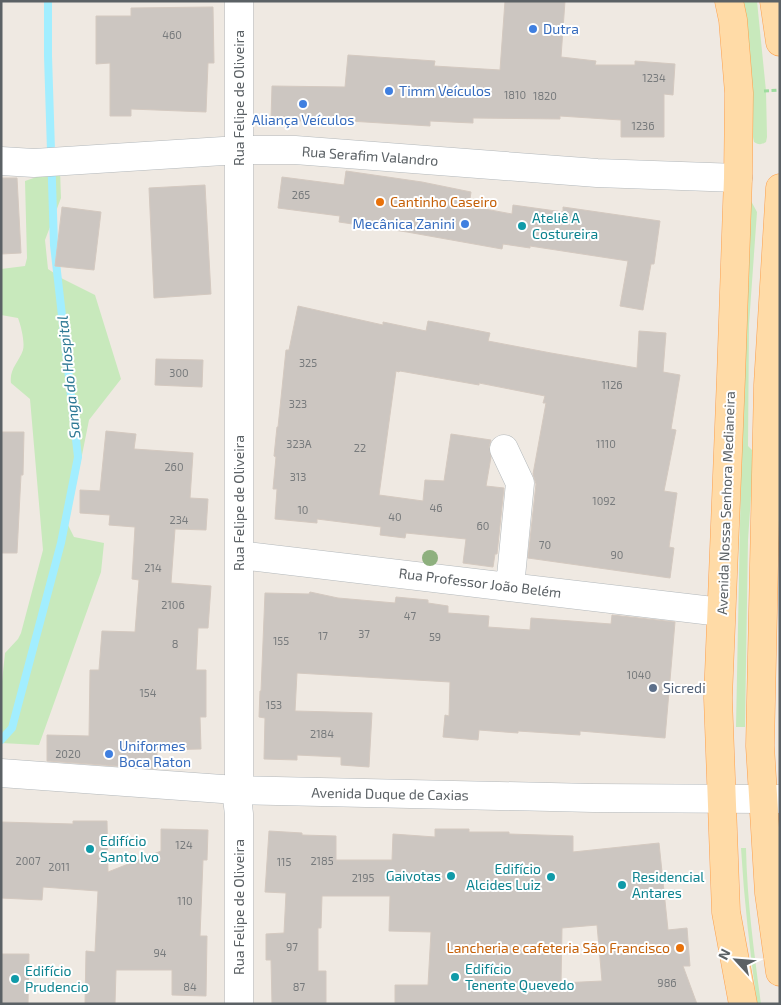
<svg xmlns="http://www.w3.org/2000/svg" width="781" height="1005" font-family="'Exo 2',sans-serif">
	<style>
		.green { fill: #c8e9bc }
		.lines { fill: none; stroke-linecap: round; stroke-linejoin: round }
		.stream { stroke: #a2eeff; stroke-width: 8 }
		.building { fill: #ccc6c1; stroke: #d4c9c0; fill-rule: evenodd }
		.minor-casing { stroke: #b3b8bb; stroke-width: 29 }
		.major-casing { stroke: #fda04d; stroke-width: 29 }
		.path { stroke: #9edc9f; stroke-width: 3; stroke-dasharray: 5 2.5; stroke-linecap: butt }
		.minor { stroke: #fff; stroke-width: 28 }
		.major { stroke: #ffdba7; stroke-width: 28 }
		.tree { fill: #8eb07e }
		.shop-dot { fill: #3f7fe0; stroke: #fff; stroke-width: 2 }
		.food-dot { fill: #e8710a; stroke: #fff; stroke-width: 2 }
		.culture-dot { fill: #0f9aa8; stroke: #fff; stroke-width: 2 }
		.service-dot { fill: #5c6f8a; stroke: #fff; stroke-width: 2 }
		.labels { text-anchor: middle; stroke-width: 4; stroke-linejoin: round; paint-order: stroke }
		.number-label { font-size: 11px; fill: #777a7c }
		.shop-label { font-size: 14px; fill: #366cbe; stroke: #fff; text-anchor: start }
		.street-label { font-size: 14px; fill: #5b6165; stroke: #fff }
		.food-label { font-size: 14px; fill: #c56008; stroke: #fff; text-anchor: start }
		.culture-label { font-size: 14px; fill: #0d838f; stroke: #fff; text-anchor: start }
		.service-label { font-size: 14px; fill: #4e5e75; stroke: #fff; text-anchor: start }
		.water-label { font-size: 15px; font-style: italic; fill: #2e7995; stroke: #fff }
	</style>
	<rect width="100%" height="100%" fill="#efe9e2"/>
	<path class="green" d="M743,1H757L766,91L767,137L766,142C761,145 759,145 754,142L753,137L752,91Z
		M60,169L61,198L45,240L48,269L63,279L95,295L121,379L89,420L68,525L74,537L104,543L101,572L39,745L1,743V691L5,653L18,639L21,633L43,550L30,399L11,383C9,369 19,362 23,350C25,342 21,326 18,318L1,315V269L25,266L27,258L25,181Z
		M751,201L757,212L749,324L748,446L754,452L748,540L745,727H736L742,423Z
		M741,848H746C747,900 754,952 761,1004H757C750,952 744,900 741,848Z"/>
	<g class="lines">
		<path class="stream" d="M1,740L12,728L61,543L78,457L54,245L48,56V1"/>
	</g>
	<path class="building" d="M505,1H565L561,57L596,61L595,65H635V61L675,64L673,95L664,94V137H621V120L560,116V119L473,118V123L430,121V126L333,120V122L271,120L272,86L345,87L348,55L435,61L434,66L500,70Z
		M213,7L214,63H208L206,112L131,109V116H110V63L96,64V16H131V8Z
		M346,171L422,182L471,192L469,206L512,214L513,205L563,212V207L660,221L654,264H651L643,310L620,306L628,261L530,246V248L503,244L502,249L407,232L339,222L340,216L278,208L282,177L344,185Z
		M1,178H17L21,253L1,254Z
		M205,185L211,294L154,298L149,188Z
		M62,207L101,212L94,270L55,266Z
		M298,306L383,325V322L426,331L428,321L439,323L490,333L488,341L551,353L637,368L639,331L666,333L663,372L680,375L671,429L676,430L664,491L677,493L669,547L674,548L670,578L528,558L536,484L533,474L546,403H543L545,396L479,383V385L400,371L399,372L396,371L379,495L423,501L425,480L444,481L451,434L491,440L489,447L491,457L486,486L504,488L497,554H495L493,567L463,563L466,539L406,533L405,538L380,535L381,527L317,519V523L275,519L277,489H273L276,457L274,456L277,427H278L286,350H289Z
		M156,359L203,360L202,387L155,385Z
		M106,431L136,434L134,449L193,453L190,498L208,499L206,530L175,529L171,583L211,586L208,628H198L196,670H206V717H200L201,749L157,750V769L47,761V735L89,736L90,670H99L102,631L135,632L139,580L132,579L135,527L109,525L110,515L80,513V490L100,491Z
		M1,432H24L23,475H21L17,553H1Z
		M310,592L338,598L395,603L396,597L428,600V603L448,606V613L489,616L488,627L530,630L531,618L611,624L612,615L675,622L665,738L580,731V735L518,731V733L479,730L478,740L443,737L445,715L449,716L450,682L297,673L295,711L372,713L369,767L341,765V757L297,755V760L264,759L265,718L259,717L260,691H261L265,593L309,594Z
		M73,821H107L108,872L161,851V829L208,830L207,860H203L200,936H207L206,996L172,995V970H116L115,1004H85L86,951L95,952L98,891L43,887L42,900L1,898V822L73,824Z
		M435,829H469V832H509V834L573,836V852L659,843L668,930L687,928L690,966H683L697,1004H395V985H428L431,932L389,931L390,896H322L321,928H318V971H326V1004H272L271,960H266V934L284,933L286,893L265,892L269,831L302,833V835L336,836V860H392L393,834L435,837ZM597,925L602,981L561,983L562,928Z
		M1,954H29L28,1004H1Z"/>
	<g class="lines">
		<defs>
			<path id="minor" d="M239,1V778L236,790L239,814V1004
				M1,161L34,163L239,150H295L597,173L738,178
				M504,449L520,483L510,587
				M239,555L721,612
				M1,773L236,790L593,798L780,799"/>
			<path id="major" d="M729,1L733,20L739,93L738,178L731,377L718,698L726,912L743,1004
				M774,1L780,42
				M780,188L768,385L760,746L769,893L780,972"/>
		</defs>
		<use href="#minor" class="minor-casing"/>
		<use href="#major" class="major-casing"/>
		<path class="path" d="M764,91L780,90"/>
		<use href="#minor" class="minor"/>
		<use href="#major" class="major"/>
	</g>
	<circle class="tree" cx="430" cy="558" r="8"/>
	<g class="shop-dot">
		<circle cx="533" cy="29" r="5"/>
		<circle cx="389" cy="91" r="5"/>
		<circle cx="303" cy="104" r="5"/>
		<circle cx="465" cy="224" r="5"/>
		<circle cx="109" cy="754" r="5"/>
	</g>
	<g class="food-dot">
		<circle cx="380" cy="202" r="5"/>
		<circle cx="680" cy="948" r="5"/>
	</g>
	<g class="culture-dot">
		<circle cx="522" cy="226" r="5"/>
		<circle cx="90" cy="849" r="5"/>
		<circle cx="451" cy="876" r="5"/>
		<circle cx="551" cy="877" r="5"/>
		<circle cx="622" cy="885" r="5"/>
		<circle cx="455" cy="977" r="5"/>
		<circle cx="15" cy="979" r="5"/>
	</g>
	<circle class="service-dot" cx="653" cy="688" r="5"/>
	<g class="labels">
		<g class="number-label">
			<text x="172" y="39">460</text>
			<text x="654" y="82">1234</text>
			<text x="515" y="99">1810</text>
			<text x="545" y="100">1820</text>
			<text x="643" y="130">1236</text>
			<text x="301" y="199">265</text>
			<text x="308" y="367">325</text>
			<text x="179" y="377">300</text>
			<text x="612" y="389">1126</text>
			<text x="298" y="408">323</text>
			<text x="299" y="448">323A</text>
			<text x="606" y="448">1110</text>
			<text x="360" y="452">22</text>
			<text x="174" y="471">260</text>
			<text x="298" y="481">313</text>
			<text x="604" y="505">1092</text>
			<text x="436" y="512">46</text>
			<text x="303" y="514">10</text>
			<text x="395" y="521">40</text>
			<text x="179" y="524">234</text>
			<text x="483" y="530">60</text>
			<text x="545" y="549">70</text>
			<text x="617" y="559">90</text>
			<text x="153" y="572">214</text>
			<text x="173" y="609">2106</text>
			<text x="410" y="620">47</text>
			<text x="364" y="638">37</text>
			<text x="323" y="640">17</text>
			<text x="435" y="641">59</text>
			<text x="281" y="645">155</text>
			<text x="175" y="648">8</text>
			<text x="639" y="679">1040</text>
			<text x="148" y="697">154</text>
			<text x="274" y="709">153</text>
			<text x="322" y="738">2184</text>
			<text x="68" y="758">2020</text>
			<text x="184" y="849">124</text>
			<text x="28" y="865">2007</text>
			<text x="322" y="865">2185</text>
			<text x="284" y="866">115</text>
			<text x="59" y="871">2011</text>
			<text x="363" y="882">2195</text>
			<text x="185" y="905">110</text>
			<text x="292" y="951">97</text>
			<text x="160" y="957">94</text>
			<text x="667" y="987">986</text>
			<text x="190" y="991">84</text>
			<text x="299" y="991">87</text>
		</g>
		<g class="shop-label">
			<text x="543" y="34">Dutra</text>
			<text x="399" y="96">Timm Veículos</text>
			<text x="303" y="125" text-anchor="middle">Aliança Veículos</text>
			<text x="455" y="229" text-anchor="end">Mecânica Zanini</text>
			<text x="119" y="751">Uniformes<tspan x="119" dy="16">Boca Raton</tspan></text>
		</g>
		<g class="street-label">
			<text transform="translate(239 98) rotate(-90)" y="5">Rua Felipe de Oliveira</text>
			<text transform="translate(370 156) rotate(4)" y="5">Rua Serafim Valandro</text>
			<text transform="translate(239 503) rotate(-90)" y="5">Rua Felipe de Oliveira</text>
			<text transform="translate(726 503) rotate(-88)" y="5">Avenida Nossa Senhora Medianeira</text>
			<text transform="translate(480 583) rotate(7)" y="5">Rua Professor João Belém</text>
			<text transform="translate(390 794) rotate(1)" y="5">Avenida Duque de Caxias</text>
			<text transform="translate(239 907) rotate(-90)" y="5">Rua Felipe de Oliveira</text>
		</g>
		<g class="food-label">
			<text x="390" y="207">Cantinho Caseiro</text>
			<text x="670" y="953" text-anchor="end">Lancheria e cafeteria São Francisco</text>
		</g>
		<g class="culture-label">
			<text x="532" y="223">Ateliê A<tspan x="532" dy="16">Costureira</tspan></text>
			<text x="100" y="846">Edifício<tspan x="100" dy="16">Santo Ivo</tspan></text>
			<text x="541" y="874" text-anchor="end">Edifício<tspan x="541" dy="16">Alcides Luiz</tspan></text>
			<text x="441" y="881" text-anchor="end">Gaivotas</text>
			<text x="632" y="882">Residencial<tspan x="632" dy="16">Antares</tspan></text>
			<text x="465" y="974">Edifício<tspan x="465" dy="16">Tenente Quevedo</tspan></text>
			<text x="25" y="976">Edifício<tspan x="25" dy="16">Prudencio</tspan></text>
		</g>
		<g class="service-label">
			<text x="663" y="693">Sicredi</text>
		</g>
		<g class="water-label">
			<text transform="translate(69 377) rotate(-96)" y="5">Sanga do Hospital</text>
		</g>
	</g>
	<rect width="781" height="1005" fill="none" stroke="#5b6165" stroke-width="5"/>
	<g transform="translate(736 960) rotate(296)" stroke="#ffffff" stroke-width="4" paint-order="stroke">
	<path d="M0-4L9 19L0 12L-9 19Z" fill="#5b6165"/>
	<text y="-8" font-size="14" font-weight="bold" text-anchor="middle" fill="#5b6165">N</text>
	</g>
</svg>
